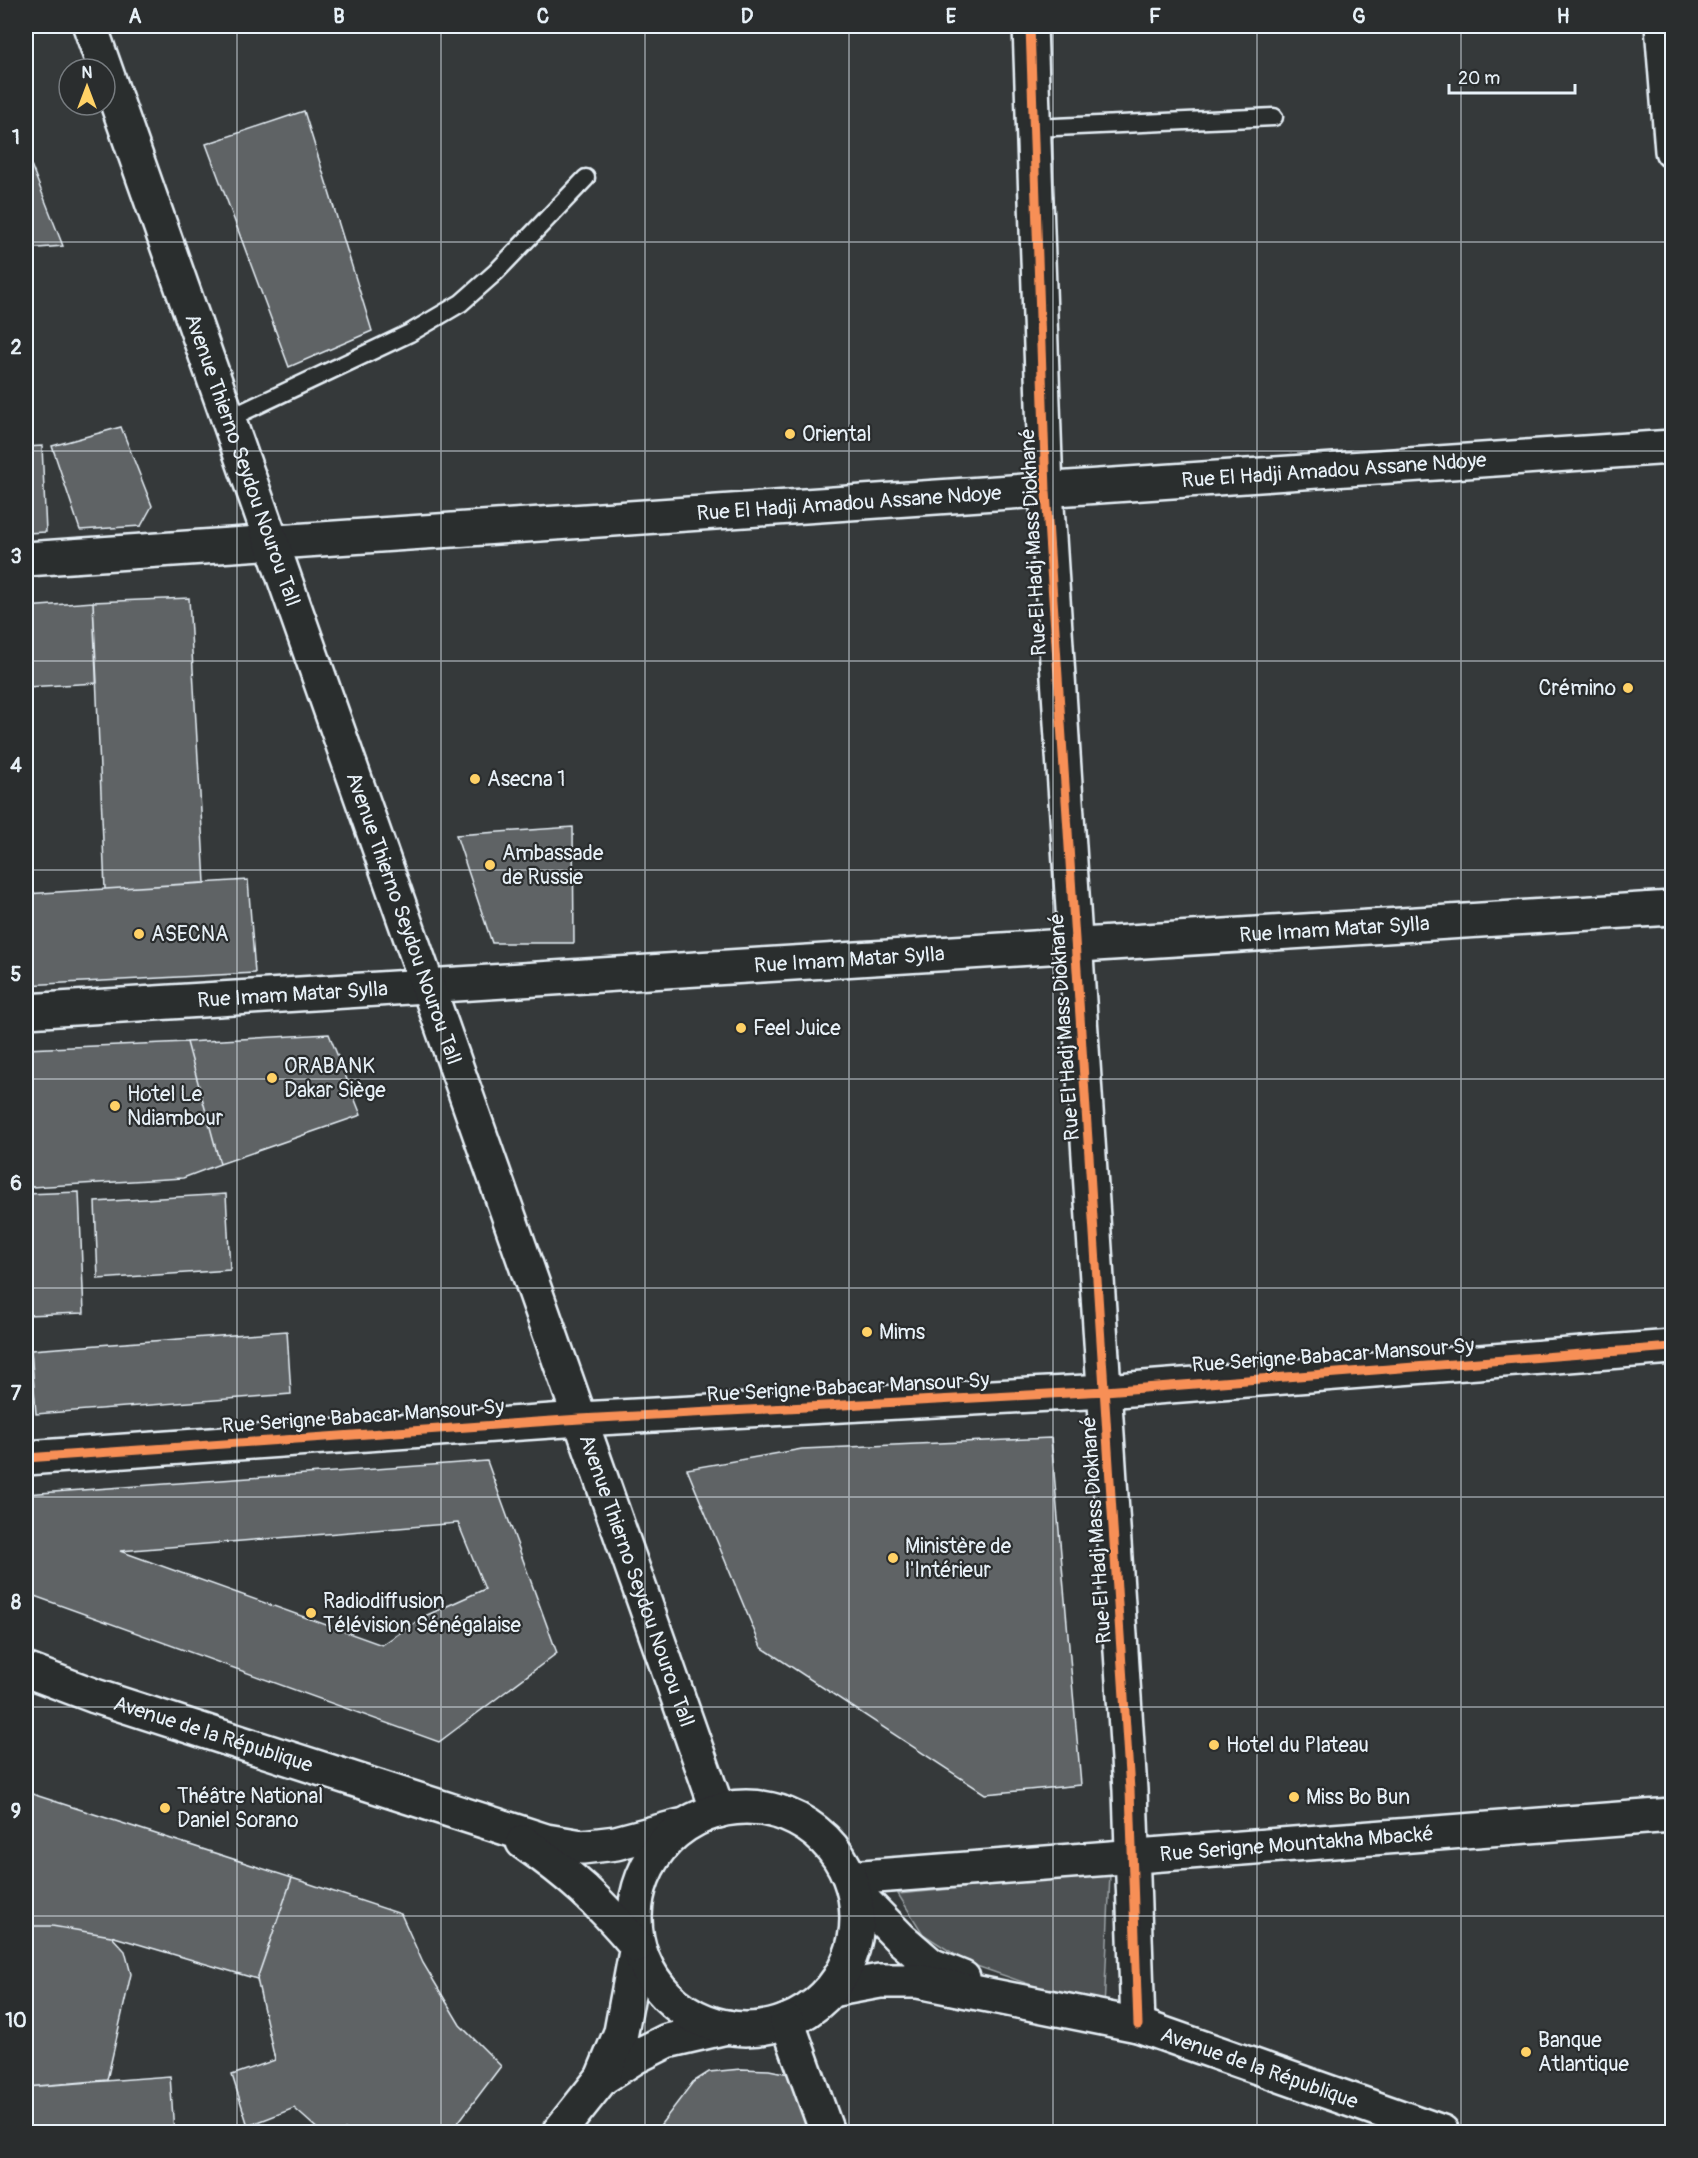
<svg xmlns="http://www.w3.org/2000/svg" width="1698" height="2158" font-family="Pangolin,sans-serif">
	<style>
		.green { fill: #4d5152; stroke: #9aa1a5; stroke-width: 1.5 }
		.building { fill: #5f6365; stroke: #e8f1f8; stroke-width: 1.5; fill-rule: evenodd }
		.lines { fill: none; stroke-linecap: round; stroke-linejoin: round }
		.service-casing { stroke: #e8f1f8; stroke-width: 21 }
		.minor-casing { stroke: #e8f1f8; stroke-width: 38 }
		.tertiary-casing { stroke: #e8f1f8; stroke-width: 38 }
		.primary-casing { stroke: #e8f1f8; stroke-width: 38 }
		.service { stroke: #2a2d2e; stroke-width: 16 }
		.minor { stroke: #2a2d2e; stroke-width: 33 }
		.tertiary { stroke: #2a2d2e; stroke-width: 33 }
		.primary { stroke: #2a2d2e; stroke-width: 33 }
		.cycleway-casing { stroke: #2a2d2e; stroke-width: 13 }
		.cycleway { stroke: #f78f57; stroke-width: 9 }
		.grid { fill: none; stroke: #e8f1f8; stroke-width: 1.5; stroke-opacity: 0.55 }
		.poi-dot { fill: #ffd166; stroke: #2a2d2e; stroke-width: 2 }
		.labels { text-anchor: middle; stroke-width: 4.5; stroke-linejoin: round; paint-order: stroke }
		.poi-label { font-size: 21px; fill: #e8f1f8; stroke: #2a2d2e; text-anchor: start }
		.street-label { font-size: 21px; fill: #e8f1f8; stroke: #2a2d2e }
		.neatline { fill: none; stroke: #e8f1f8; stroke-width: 2 }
		.grid-label { font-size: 20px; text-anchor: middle; font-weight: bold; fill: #e8f1f8 }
	</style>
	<rect width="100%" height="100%" fill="#35393a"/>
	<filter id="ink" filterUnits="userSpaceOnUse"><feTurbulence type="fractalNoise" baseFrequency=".0167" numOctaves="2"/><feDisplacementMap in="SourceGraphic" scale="12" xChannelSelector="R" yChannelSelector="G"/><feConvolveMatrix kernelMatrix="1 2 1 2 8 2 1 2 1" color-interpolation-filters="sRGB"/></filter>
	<g filter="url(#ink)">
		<path class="green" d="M1110,1874L1104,2010L968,1963L923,1934L898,1894Z"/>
		<path class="building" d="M304,111L372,331L289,367L206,144Z
			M26,152L63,246L26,249Z
			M121,427L152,506L141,526L80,530L52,446Z
			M42,446L46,532L26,533V447Z
			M189,598L205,883L105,889L93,602Z
			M93,602L97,683L26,687V607Z
			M573,827L574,943H492L456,835Z
			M248,880L255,973L26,985V894Z
			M329,1034L361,1115L220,1164L187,1042Z
			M187,1042L220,1164L183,1178L31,1187L26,1170V1049Z
			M79,1192L84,1313L26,1315V1194Z
			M226,1194L230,1270L98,1279L95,1202Z
			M287,1331L291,1394L36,1414L31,1350Z
			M1051,1438L1081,1785L985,1794L761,1647L687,1469L802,1449Z
			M487,1461L557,1653L439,1742L26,1593V1494ZM458,1523L485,1589L425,1616L382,1645L120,1551Z
			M26,1792L292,1878L257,1979L111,1936L52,1926H26Z
			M292,1878L401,1914L423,1963L460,2025L501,2066L451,2132H350L345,2129L342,2132H321L294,2108L248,2126L232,2075L275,2060L257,1979Z
			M26,1926H52L111,1936L125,1951L131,1974L107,2080L26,2087Z
			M741,2069L769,2070L789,2074L818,2132H655L693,2082L709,2072Z
			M170,2076L174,2132H26V2087Z"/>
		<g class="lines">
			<defs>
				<path id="service" d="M1033,128L1274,117
					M228,419L410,333L461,303L496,272L586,178"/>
				<g id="minor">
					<path d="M1030,26L1046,491L1130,1790L1138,2025"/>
					<path id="s1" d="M26,559L1672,447"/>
					<path id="s2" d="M26,1011L1672,908"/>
					<path d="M26,1458L580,1419L1105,1391L1672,1347"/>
					<path id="s3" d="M850,1878L1672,1815"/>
					<path d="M602,2078L635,2057L667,2041L727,2027"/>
					<path d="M559,2132L602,2078L621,2032L637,1946"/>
				</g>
				<g id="tertiary">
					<path d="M854,1891L901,1939L931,1965L963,1978"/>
					<path id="s4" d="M831,1990L880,1981H918L1138,2025L1442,2132"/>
				</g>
				<g id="primary">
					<path id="s5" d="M90,26L718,1811"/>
					<path d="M1662,26L1672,151"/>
					<path id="s6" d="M26,1670L95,1696L546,1841L582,1847L616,1843L680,1826"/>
					<circle cx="746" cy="1918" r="111"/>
					<path d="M523,1842C571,1875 599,1901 637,1946"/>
					<path d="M787,2021L827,2132"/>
				</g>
			</defs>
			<use href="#service" class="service-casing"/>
			<use href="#minor" class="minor-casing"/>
			<use href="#tertiary" class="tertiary-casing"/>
			<use href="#primary" class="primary-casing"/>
			<use href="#service" class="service"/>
			<use href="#minor" class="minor"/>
			<use href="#tertiary" class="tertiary"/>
			<use href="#primary" class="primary"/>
			<defs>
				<path id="cycleway" d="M1030,26L1046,491L1130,1790L1138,2025
					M26,1458L580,1419L1105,1391L1672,1347"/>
			</defs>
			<use href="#cycleway" class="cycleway-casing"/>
			<use href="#cycleway" class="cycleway"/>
		</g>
	</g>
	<path class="grid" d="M237,26V2132M441,26V2132M645,26V2132M849,26V2132M1053,26V2132M1257,26V2132M1461,26V2132M26,242H1672M26,451H1672M26,661H1672M26,870H1672M26,1079H1672M26,1288H1672M26,1497H1672M26,1707H1672M26,1916H1672"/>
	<g class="poi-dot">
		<circle cx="790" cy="434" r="6"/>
		<circle cx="1628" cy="688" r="6"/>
		<circle cx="475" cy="779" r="6"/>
		<circle cx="490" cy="865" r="6"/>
		<circle cx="139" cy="934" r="6"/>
		<circle cx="741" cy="1028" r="6"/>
		<circle cx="272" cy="1078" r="6"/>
		<circle cx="115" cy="1106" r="6"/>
		<circle cx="867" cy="1332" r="6"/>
		<circle cx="893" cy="1558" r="6"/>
		<circle cx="311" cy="1613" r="6"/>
		<circle cx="1214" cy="1745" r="6"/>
		<circle cx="1294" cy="1797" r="6"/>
		<circle cx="165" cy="1808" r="6"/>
		<circle cx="1526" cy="2052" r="6"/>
	</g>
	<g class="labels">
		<g class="poi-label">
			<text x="802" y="441">Oriental</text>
			<text x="1616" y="695" text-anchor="end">Crémino</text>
			<text x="487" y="786">Asecna 1</text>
			<text x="502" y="860">Ambassade<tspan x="502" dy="24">de Russie</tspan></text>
			<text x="151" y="941">ASECNA</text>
			<text x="753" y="1035">Feel Juice</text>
			<text x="284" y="1073">ORABANK<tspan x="284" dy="24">Dakar Siège</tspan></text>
			<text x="127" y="1101">Hotel Le<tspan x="127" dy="24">Ndiambour</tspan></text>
			<text x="879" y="1339">Mims</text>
			<text x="905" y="1553">Ministère de<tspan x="905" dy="24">l'Intérieur</tspan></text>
			<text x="323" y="1608">Radiodiffusion<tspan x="323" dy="24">Télévision Sénégalaise</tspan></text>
			<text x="1226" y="1752">Hotel du Plateau</text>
			<text x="177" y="1803">Théâtre National<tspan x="177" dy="24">Daniel Sorano</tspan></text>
			<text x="1306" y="1804">Miss Bo Bun</text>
			<text x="1538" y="2047">Banque<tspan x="1538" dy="24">Atlantique</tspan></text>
		</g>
		<g class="street-label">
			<text dy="7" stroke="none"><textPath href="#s5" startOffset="460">Avenue Thierno Seydou Nourou Tall</textPath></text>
			<text dy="7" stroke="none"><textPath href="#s1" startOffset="1311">Rue El Hadji Amadou Assane Ndoye</textPath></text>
			<text dy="7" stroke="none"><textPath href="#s1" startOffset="825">Rue El Hadji Amadou Assane Ndoye</textPath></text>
			<text transform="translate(1033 542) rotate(-93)" y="7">Rue El Hadj Mass Diokhané</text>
			<text dy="7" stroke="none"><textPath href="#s5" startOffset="946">Avenue Thierno Seydou Nourou Tall</textPath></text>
			<text dy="7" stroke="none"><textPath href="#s2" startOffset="1311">Rue Imam Matar Sylla</textPath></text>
			<text dy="7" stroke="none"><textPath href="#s2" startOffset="825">Rue Imam Matar Sylla</textPath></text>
			<text dy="7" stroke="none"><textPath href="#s2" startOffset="267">Rue Imam Matar Sylla</textPath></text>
			<text transform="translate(1064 1027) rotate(-94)" y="7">Rue El Hadj Mass Diokhané</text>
			<text transform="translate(1333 1355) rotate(-4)" y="7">Rue Serigne Babacar Mansour Sy</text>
			<text transform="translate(848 1387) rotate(-3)" y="7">Rue Serigne Babacar Mansour Sy</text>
			<text transform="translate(363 1416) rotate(-4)" y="7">Rue Serigne Babacar Mansour Sy</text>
			<text transform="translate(1096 1530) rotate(-94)" y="7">Rue El Hadj Mass Diokhané</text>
			<text dy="7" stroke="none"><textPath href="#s5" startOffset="1648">Avenue Thierno Seydou Nourou Tall</textPath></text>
			<text dy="7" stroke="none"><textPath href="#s6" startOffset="198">Avenue de la République</textPath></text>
			<text dy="7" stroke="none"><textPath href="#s3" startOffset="448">Rue Serigne Mountakha Mbacké</textPath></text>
			<text dy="7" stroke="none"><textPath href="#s4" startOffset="441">Avenue de la République</textPath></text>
		</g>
	</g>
	<rect width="1698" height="2158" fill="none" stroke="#2a2d2e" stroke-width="66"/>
	<g transform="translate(87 87)"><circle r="28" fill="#2a2d2e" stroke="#767b7f" stroke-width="1.5"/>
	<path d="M0-4.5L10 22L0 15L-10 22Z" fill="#ffd166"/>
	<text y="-9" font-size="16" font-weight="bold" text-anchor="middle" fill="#e8f1f8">N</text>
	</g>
	<path d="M1449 84v9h126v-9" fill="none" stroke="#e8f1f8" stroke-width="3"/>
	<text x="1458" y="84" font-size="18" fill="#e8f1f8" stroke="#2a2d2e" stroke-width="4.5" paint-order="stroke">20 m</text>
	<rect x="33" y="33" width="1632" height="2092" class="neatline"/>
	<g class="grid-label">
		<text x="135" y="23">A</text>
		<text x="339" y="23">B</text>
		<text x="543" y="23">C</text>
		<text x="747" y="23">D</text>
		<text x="951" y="23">E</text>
		<text x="1155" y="23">F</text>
		<text x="1359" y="23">G</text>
		<text x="1563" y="23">H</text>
		<text x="16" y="144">1</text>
		<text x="16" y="354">2</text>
		<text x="16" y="563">3</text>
		<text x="16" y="772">4</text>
		<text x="16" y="981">5</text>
		<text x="16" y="1190">6</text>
		<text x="16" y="1400">7</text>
		<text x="16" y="1609">8</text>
		<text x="16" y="1818">9</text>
		<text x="16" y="2027">10</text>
	</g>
</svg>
